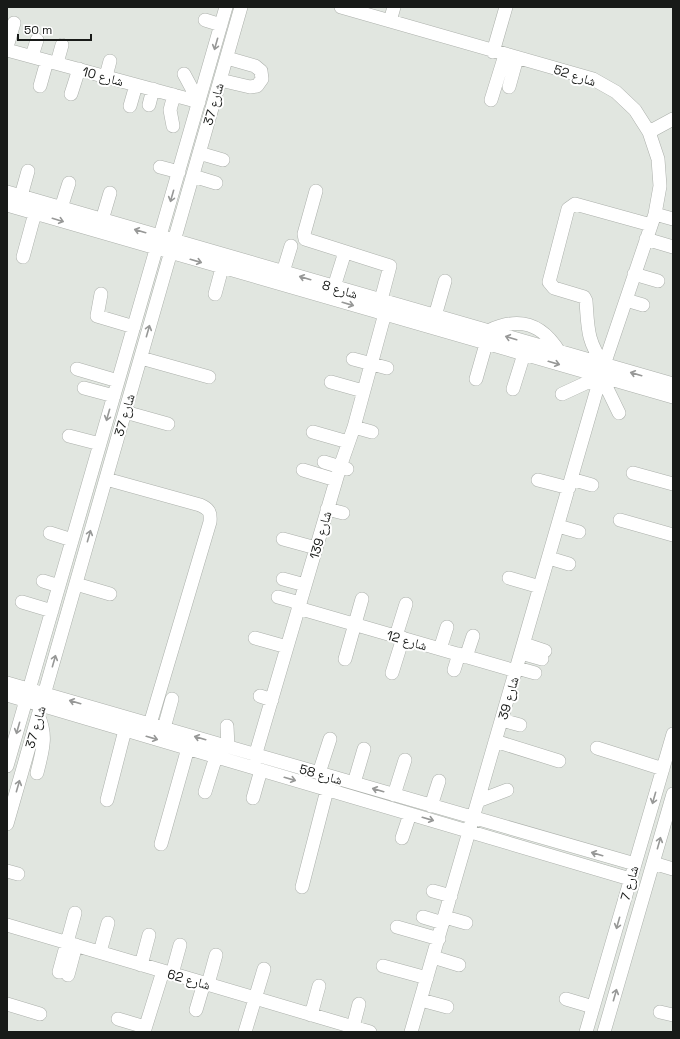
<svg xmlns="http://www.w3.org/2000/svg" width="680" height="1039" font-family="'Space Grotesk','Noto Naskh Arabic',sans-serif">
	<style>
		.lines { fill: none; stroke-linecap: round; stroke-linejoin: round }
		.minor-casing { stroke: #acb0ab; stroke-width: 14 }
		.minor { stroke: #fff; stroke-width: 13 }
		.oneway { stroke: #979897 }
		.labels { text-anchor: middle; stroke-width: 4; stroke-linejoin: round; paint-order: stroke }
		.street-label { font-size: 13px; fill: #181a18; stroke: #fff }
	</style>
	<rect width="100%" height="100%" fill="#e1e6e0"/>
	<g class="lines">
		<defs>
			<path id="minor" d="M341,7L593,79L616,92L635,110L649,132L658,159L660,186L655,214L604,365L411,1032
				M205,20L221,25
				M390,21L394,7
				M7,47L14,23
				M7,50L199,102
				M493,52L506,7
				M32,56L37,40
				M57,63L62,45
				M184,74L199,102
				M106,76L110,61
				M220,80L250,87L257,86L262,79L261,71L255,66L227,58
				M40,86L47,61
				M509,87L517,58
				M71,94L79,69
				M491,100L505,55
				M149,105L153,89
				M130,106L136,85
				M173,126L170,110L174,95
				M649,132L673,119
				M199,153L223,160
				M160,167L179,172
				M193,176L216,183
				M316,191L304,234L305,239L390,266L381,300
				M7,192L673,384
				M21,196L28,171
				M7,205L673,397
				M61,208L69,183
				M655,214L673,219
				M102,220L110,193
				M646,239L673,247
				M23,257L35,213
				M283,272L291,246
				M634,274L658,281
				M334,287L345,252
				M101,294L97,316L134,327
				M215,294L222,268
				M626,300L643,305
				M435,316L445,281
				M488,331C519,316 542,323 560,353
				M141,358L209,377
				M353,359L387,368
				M604,365C587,341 588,329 586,301L584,297L554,288L549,282L568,209L575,204L651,225
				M77,369L118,381
				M476,379L486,344
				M331,382L363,391
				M84,388L114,396
				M513,389L524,354
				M562,394L601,376L619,413
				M125,412L168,424
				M354,427L372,432
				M313,432L348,442
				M69,436L100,444
				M324,462L347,469
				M303,470L336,480
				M633,473L673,484
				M106,479L200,505C209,509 211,512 210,522L150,724
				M571,479L592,485
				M538,480L569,488
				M327,509L343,513
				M620,520L673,535
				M558,526L579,532
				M50,533L72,540
				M283,539L316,548
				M549,558L569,564
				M509,578L540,587
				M283,579L305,585
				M43,581L59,586
				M76,584L110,594
				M278,597L300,603
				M22,602L52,611
				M298,608L516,671
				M396,636L406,604
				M255,638L287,647
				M524,644L545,651
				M440,649L447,627
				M521,653L542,659
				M466,657L473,636
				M345,659L362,599
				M517,668L535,673
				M454,670L459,654
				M392,673L403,638
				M7,683L635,864
				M7,695L630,879
				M260,696L272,700
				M502,720L520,725
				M227,726L228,747
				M164,728L172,699
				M495,741L559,761
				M597,748L663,769
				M253,763L340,467L354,427L387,306
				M7,766L226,7
				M37,773C42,752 48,736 38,715
				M319,773L330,739
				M354,783L364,749
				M205,792L218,750
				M394,795L405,760
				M253,798L261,770
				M107,800L125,730
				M478,801L507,790
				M431,806L439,781
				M7,824L241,7
				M402,838L410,814
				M161,844L188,748
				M653,863L673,869
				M7,871L18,874
				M302,887L327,790
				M433,891L451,896
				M423,917L443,923
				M445,917L466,923
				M7,925L370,1032
				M397,927L439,939
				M100,952L108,923
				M433,957L459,965
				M141,965L149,935
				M383,966L427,978
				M59,972L75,913
				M172,974L180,945
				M68,975L76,945
				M208,984L216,955
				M566,999L593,1007
				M421,1000L447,1007
				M7,1004L40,1014
				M196,1010L204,983
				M660,1012L673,1015
				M311,1015L319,986
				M118,1019L145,1027
				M353,1027L359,1004
				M144,1032L163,971
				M245,1032L264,969
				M586,1032L673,734
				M604,1032L673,794"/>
		</defs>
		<use href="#minor" class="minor-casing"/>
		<use href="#minor" class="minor"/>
	</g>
	<defs><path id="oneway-shaft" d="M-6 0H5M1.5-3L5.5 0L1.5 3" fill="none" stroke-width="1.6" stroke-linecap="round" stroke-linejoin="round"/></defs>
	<g class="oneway">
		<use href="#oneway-shaft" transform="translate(216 44) rotate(106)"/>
		<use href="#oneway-shaft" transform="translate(172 196) rotate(106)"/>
		<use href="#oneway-shaft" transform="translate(58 220) rotate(17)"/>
		<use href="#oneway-shaft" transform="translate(140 231) rotate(-164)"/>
		<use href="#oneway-shaft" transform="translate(196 261) rotate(16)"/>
		<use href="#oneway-shaft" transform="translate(305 278) rotate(-164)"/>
		<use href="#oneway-shaft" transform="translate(348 304) rotate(16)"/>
		<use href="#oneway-shaft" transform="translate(148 331) rotate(-74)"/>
		<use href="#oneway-shaft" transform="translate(511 338) rotate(-163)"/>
		<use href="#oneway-shaft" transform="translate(554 363) rotate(16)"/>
		<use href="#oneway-shaft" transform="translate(636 374) rotate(-164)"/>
		<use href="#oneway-shaft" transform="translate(108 415) rotate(106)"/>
		<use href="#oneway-shaft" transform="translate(89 536) rotate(-74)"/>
		<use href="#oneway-shaft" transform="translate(54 661) rotate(-74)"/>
		<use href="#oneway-shaft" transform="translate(75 702) rotate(-164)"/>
		<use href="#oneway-shaft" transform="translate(18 728) rotate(106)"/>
		<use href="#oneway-shaft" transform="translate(152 738) rotate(16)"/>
		<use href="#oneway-shaft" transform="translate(200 738) rotate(-164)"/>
		<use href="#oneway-shaft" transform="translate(290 779) rotate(16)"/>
		<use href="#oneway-shaft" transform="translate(18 786) rotate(-74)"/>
		<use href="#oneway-shaft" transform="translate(378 790) rotate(-164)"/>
		<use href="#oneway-shaft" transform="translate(654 798) rotate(106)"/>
		<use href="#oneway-shaft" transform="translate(428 819) rotate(16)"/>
		<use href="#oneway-shaft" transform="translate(659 843) rotate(-74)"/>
		<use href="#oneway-shaft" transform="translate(597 854) rotate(-164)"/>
		<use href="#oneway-shaft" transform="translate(618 923) rotate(106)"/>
		<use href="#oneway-shaft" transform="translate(615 995) rotate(-74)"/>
	</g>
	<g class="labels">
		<g class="street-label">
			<text transform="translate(575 75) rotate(18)" y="5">شارع 52</text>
			<text transform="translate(103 76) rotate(15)" y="5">شارع 10</text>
			<text transform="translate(213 104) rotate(-74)" y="5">شارع 37</text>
			<text transform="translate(340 289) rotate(16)" y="5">شارع 8</text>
			<text transform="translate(124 415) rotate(-74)" y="5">شارع 37</text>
			<text transform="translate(320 535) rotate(-74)" y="5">شارع 139</text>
			<text transform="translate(407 640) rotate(16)" y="5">شارع 12</text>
			<text transform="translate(508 698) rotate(-74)" y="5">شارع 39</text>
			<text transform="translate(35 727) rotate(-74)" y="5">شارع 37</text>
			<text transform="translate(321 774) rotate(16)" y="5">شارع 58</text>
			<text transform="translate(629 883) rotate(-74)" y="5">شارع 7</text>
			<text transform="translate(189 979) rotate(16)" y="5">شارع 62</text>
		</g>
	</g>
	<rect width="680" height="1039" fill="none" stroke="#181a18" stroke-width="16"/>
	<path d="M18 34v6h73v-6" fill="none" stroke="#181a18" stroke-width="2"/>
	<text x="24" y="34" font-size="12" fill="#181a18" stroke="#ffffff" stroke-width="3" paint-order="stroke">50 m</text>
</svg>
